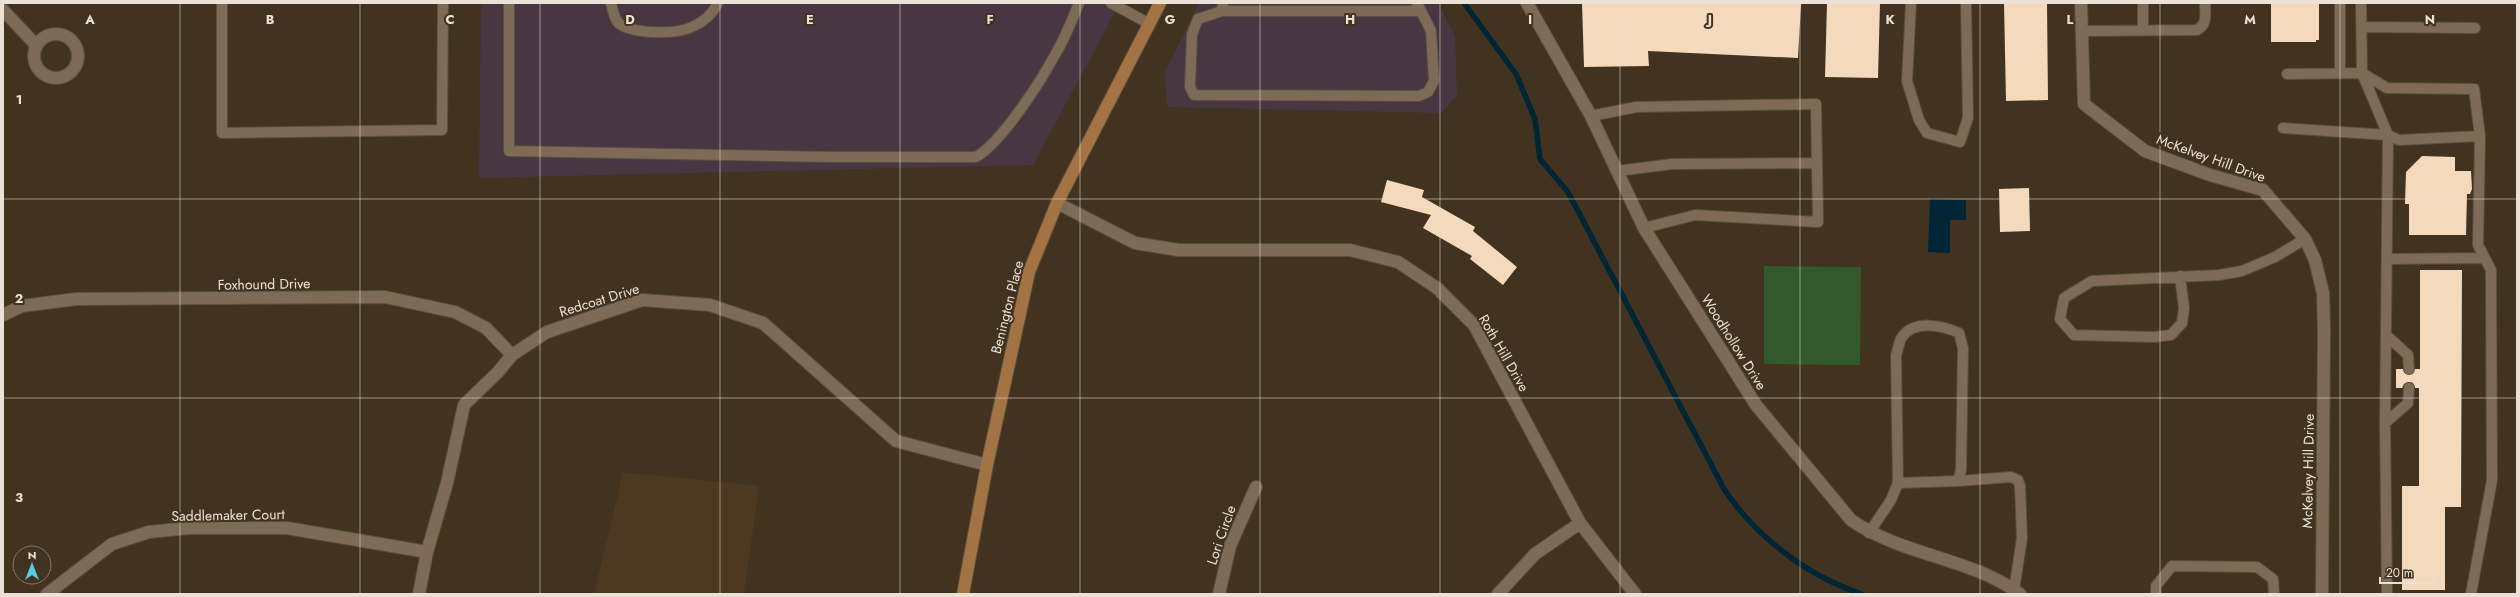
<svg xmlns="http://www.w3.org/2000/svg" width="2520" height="597" font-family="Jost,sans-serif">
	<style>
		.commercial { fill: #483743 }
		.built { fill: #4d3821 }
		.green { fill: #32592c }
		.water { fill: #002534 }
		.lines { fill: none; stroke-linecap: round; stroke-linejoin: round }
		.stream { stroke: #002534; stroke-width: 5.5 }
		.building { fill: #f4d9bc }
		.lane-casing { stroke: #5b4e3e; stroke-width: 12 }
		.street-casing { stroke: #5b4e3e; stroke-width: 14 }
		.secondary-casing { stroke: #5b4e3e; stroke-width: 14 }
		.lane { stroke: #7d6b58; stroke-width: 10 }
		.street { stroke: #7d6b58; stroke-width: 12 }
		.secondary { stroke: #a47343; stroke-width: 12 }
		.grid { fill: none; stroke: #ebe1d6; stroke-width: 1; stroke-opacity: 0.55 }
		.labels { text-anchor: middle; stroke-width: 4; stroke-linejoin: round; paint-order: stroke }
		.street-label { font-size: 14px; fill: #ebe1d6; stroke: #423220 }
		.grid-label { font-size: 13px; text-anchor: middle; font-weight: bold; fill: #ebe1d6; stroke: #423220; stroke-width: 4; stroke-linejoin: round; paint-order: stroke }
	</style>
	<rect width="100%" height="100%" fill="#423220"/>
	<path class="commercial" d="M481,3H1120L1033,165L479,178Z
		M1199,3H1438L1455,36L1457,95L1442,113L1167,107L1165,72Z"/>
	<path class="built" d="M623,472L759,486L744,594H594Z"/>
	<path class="green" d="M1764,266L1861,267L1860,365L1764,364Z"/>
	<path class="water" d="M1930,199L1966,200V220H1950V253L1928,252Z"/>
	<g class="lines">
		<path class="stream" d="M1464,3L1516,74L1535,119L1540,159L1568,192L1724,489C1756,537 1807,576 1862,594"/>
	</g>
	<path class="building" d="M1582,3L1801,4L1798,58L1648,51L1649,66L1584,67Z
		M1827,3H1880L1878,78L1825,77Z
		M2004,3H2047L2048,100L2006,101Z
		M2271,3H2319V40H2316V42H2271Z
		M2422,156L2455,157V171H2471L2472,189L2470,194H2467L2466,235H2409V204H2405L2406,172Z
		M1387,180L1424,190L1422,197L1475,227L1473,231L1517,267L1503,285L1470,259L1472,256L1423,228L1431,215L1381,202Z
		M2029,188L2030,231L2000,232L1999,189Z
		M2420,270H2462L2461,507H2445V590H2402V486H2419V388H2415L2413,383L2409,382L2404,384L2402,388H2396V369H2403L2409,375L2415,369H2420Z"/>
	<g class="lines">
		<defs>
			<path id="lane" d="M222,3V133L442,130L443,3
				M509,3V151L833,157H976C1002,142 1041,81 1056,53C1065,38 1072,20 1079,3
				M611,3C613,10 614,21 621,25C637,34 678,35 694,26C705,21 713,13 718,3
				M1111,3L1150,24
				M1223,3L1222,11L1198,19L1192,34L1190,87L1194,95L1419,96L1428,92L1434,81L1431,31L1417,3
				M1911,3L1907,81L1919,120L1927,133L1960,142L1968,118L1966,3
				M2143,3V30
				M2361,3L2362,73L2388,135L2385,423L2387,594
				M1222,11H1421
				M2362,27L2475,28
				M2082,31L2197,30C2208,24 2205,14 2205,3
				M2340,73V3
				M2287,74L2362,73L2387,88L2474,89L2480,136L2478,245L2491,270L2492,480L2471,594
				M1591,116L1636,107L1816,104L1818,222L1695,215L1644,228
				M2283,128L2388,135L2399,140L2480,136
				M1617,171L1672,164L1817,163
				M2387,259L2485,258
				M2180,276L2184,308L2182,323L2171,335L2154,337L2074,335L2060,319L2064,298L2092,281L2219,275L2242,271L2275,257L2305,239
				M2386,335L2408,355L2409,369
				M2385,423L2408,403L2409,388
				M1958,481L2011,477L2018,480L2020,486L2022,538L2014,590
				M1869,533L1891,500L1898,483L1896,355C1898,350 1899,341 1902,337C1915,319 1944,326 1959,333L1963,348L1961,470L1958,481L1898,483
				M2156,594V586L2172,566L2257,567L2273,579L2274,594"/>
			<path id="street" d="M1527,3L1591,116L1644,228L1756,405L1851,520C1903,556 1972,558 2020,594
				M2081,3L2084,104L2145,151L2210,175L2263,190L2305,239L2315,260L2323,293L2324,330L2322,594
				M3,10L36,45
				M34 56a22 22 0 1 1 44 0a22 22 0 1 1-44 0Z
				M1057,203L1135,243L1178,250H1350L1398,262L1437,288L1474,325L1580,523L1635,594
				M3,315L22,306L76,299L385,297L455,312L486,328L512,355
				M47,594L112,544L149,532L189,528H287L427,552
				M419,594L427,552L447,483L464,405L498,372L512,355L547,332L642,300L710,305L763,323L896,441L987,465
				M1219,594L1230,546L1256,487
				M1498,594L1535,554L1580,523"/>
			<path id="secondary" d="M963,594L987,465L1029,272L1057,203L1160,3"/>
		</defs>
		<use href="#lane" class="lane-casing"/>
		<use href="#street" class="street-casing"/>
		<use href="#secondary" class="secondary-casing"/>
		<use href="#lane" class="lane"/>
		<use href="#street" class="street"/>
		<use href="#secondary" class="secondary"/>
	</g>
	<path class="grid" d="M180,3V594M360,3V594M540,3V594M720,3V594M900,3V594M1080,3V594M1260,3V594M1440,3V594M1620,3V594M1800,3V594M1980,3V594M2160,3V594M2340,3V594M3,199H2517M3,398H2517"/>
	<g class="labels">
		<g class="street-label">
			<text transform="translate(2211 158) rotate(20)" y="5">McKelvey Hill Drive</text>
			<text transform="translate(264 284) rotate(-1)" y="5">Foxhound Drive</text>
			<text transform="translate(599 300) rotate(-17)" y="5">Redcoat Drive</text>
			<text transform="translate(1007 307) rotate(-76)" y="5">Benington Place</text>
			<text transform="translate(1734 342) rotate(58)" y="5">Woodhollow Drive</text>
			<text transform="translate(1504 353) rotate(60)" y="5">Roth Hill Drive</text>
			<text transform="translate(2308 471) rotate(-89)" y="5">McKelvey Hill Drive</text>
			<text transform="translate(228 515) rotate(-1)" y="5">Saddlemaker Court</text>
			<text transform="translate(1221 535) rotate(-71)" y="5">Lori Circle</text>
		</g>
	</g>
	<g class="grid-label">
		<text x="90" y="24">A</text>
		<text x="270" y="24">B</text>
		<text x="450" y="24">C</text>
		<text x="630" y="24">D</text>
		<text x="810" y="24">E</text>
		<text x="990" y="24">F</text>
		<text x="1170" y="24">G</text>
		<text x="1350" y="24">H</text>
		<text x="1530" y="24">I</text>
		<text x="1710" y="24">J</text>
		<text x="1890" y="24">K</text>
		<text x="2070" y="24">L</text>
		<text x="2250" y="24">M</text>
		<text x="2430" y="24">N</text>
		<text x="19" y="104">1</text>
		<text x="19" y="303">2</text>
		<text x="19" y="502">3</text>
	</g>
	<rect width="2520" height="597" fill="none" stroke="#ebe1d6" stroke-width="8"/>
	<g transform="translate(32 565)"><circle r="19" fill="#423220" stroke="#867869"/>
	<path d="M0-3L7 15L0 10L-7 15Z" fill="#54cadd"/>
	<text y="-6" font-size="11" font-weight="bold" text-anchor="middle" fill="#ebe1d6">N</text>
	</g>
	<path d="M2380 577v6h54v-6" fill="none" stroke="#ebe1d6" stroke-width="2"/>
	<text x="2386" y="577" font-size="12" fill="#ebe1d6" stroke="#423220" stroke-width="3" paint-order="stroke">20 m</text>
</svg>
